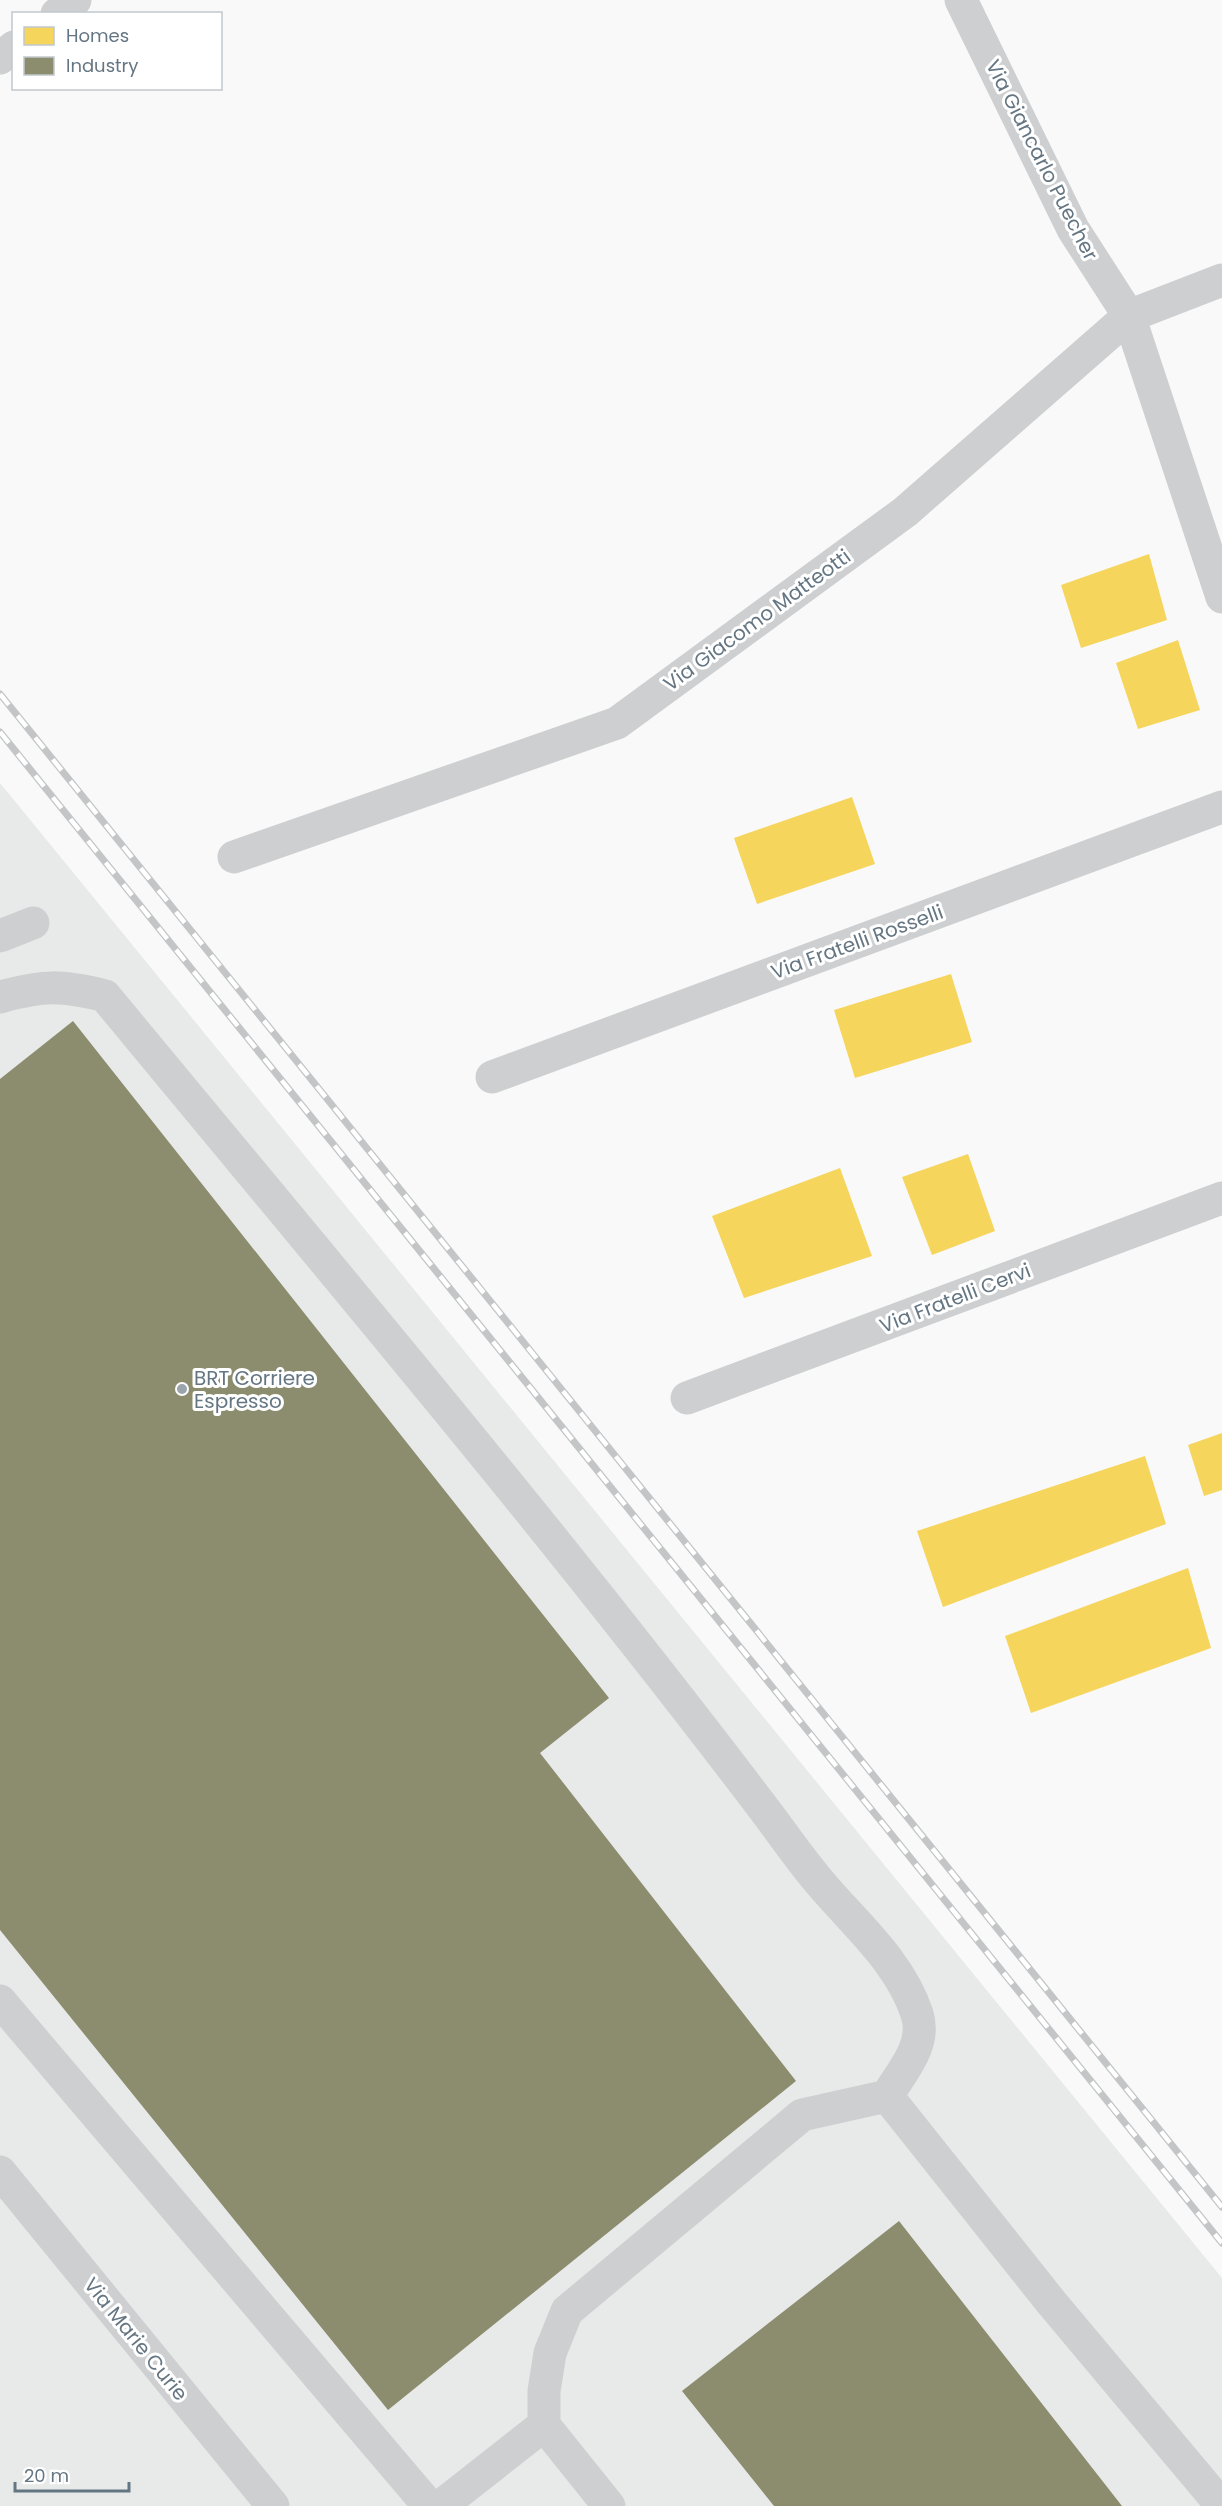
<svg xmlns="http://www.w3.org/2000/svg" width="1222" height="2506" font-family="Poppins,sans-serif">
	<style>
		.built { fill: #e8e9e9 }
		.homes { fill: #f6d55c }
		.industry { fill: #8c8c6e }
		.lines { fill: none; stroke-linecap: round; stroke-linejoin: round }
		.minor { stroke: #cecfd0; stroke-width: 33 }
		.rail-casing { stroke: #c3c5c6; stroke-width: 7 }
		.rail { stroke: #fff; stroke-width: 4.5; stroke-dasharray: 14; stroke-linecap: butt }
		.poi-dot { fill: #99a4ac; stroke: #fff; stroke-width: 2 }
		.labels { text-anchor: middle; stroke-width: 6; stroke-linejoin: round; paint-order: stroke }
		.street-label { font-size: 20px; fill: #657683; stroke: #fff }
		.poi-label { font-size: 20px; fill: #657683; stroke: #fff; text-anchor: start }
	</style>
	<rect width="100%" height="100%" fill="#f9f9f9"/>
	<path class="built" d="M0,783L1222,2278V2506H0Z"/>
	<path class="homes" d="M1149,554L1167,620L1081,648L1061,585Z
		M1178,640L1200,710L1138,729L1116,663Z
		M852,797L875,864L757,904L734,838Z
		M951,974L972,1042L855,1078L834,1010Z
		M968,1154L995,1231L932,1255L902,1177Z
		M840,1168L872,1256L744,1298L712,1216Z
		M1222,1433V1490L1204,1496L1188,1445Z
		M1145,1456L1166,1524L943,1607L917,1531Z
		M1188,1568L1211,1648L1031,1713L1005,1636Z"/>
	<path class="industry" d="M73,1021L609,1698L540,1753L796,2081L388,2410L0,1930V1079Z
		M899,2221L1122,2506H774L682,2391Z"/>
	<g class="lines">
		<path class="minor" d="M961,0L1073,229L1129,316L1222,597
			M57,14L75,0
			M0,58L14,47
			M234,857L617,723L905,512L1129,316L1222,280
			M0,936L33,923
			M0,997C44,985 61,985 105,996C328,1266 555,1533 767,1813C785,1837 802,1862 822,1885C856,1925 900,1962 917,2014C927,2045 902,2071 887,2096
			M492,1077L1222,807
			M687,1398L1222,1198
			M0,2001L429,2506
			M0,2172L273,2506
			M544,2425L609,2506
			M441,2506L544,2425V2391L550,2353L567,2311L802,2115L887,2096L1051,2302L1222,2506"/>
		<defs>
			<path id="rail" d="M0,694L1222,2207
				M0,732L1222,2243"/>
		</defs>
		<use href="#rail" class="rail-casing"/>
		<use href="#rail" class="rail"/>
	</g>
	<circle class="poi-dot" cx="182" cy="1389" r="6"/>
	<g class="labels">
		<g class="street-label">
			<text transform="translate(1042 160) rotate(63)" y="7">Via Giancarlo Puecher</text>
			<text transform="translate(757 620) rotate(-36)" y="7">Via Giacomo Matteotti</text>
			<text transform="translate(857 942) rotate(-20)" y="7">Via Fratelli Rosselli</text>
			<text transform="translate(955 1298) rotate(-21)" y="7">Via Fratelli Cervi</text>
			<text transform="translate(136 2339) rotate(51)" y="7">Via Marie Curie</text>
		</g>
		<g class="poi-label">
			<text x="194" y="1385">BRT Corriere<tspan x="194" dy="23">Espresso</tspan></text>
		</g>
	</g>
	<rect x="12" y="12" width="210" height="78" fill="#ffffff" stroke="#c1c8cd" stroke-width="1.5"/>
	<rect x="24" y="27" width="30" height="18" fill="#f6d55c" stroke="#c1c8cd" stroke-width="1.5"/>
	<text x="66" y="42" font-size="18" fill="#657683">Homes</text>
	<rect x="24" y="57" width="30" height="18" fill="#8c8c6e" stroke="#c1c8cd" stroke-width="1.5"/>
	<text x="66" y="72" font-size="18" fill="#657683">Industry</text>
	<path d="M15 2482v9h114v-9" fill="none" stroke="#657683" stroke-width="3"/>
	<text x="24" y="2482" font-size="18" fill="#657683" stroke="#ffffff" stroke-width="4.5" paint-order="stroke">20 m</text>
</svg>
